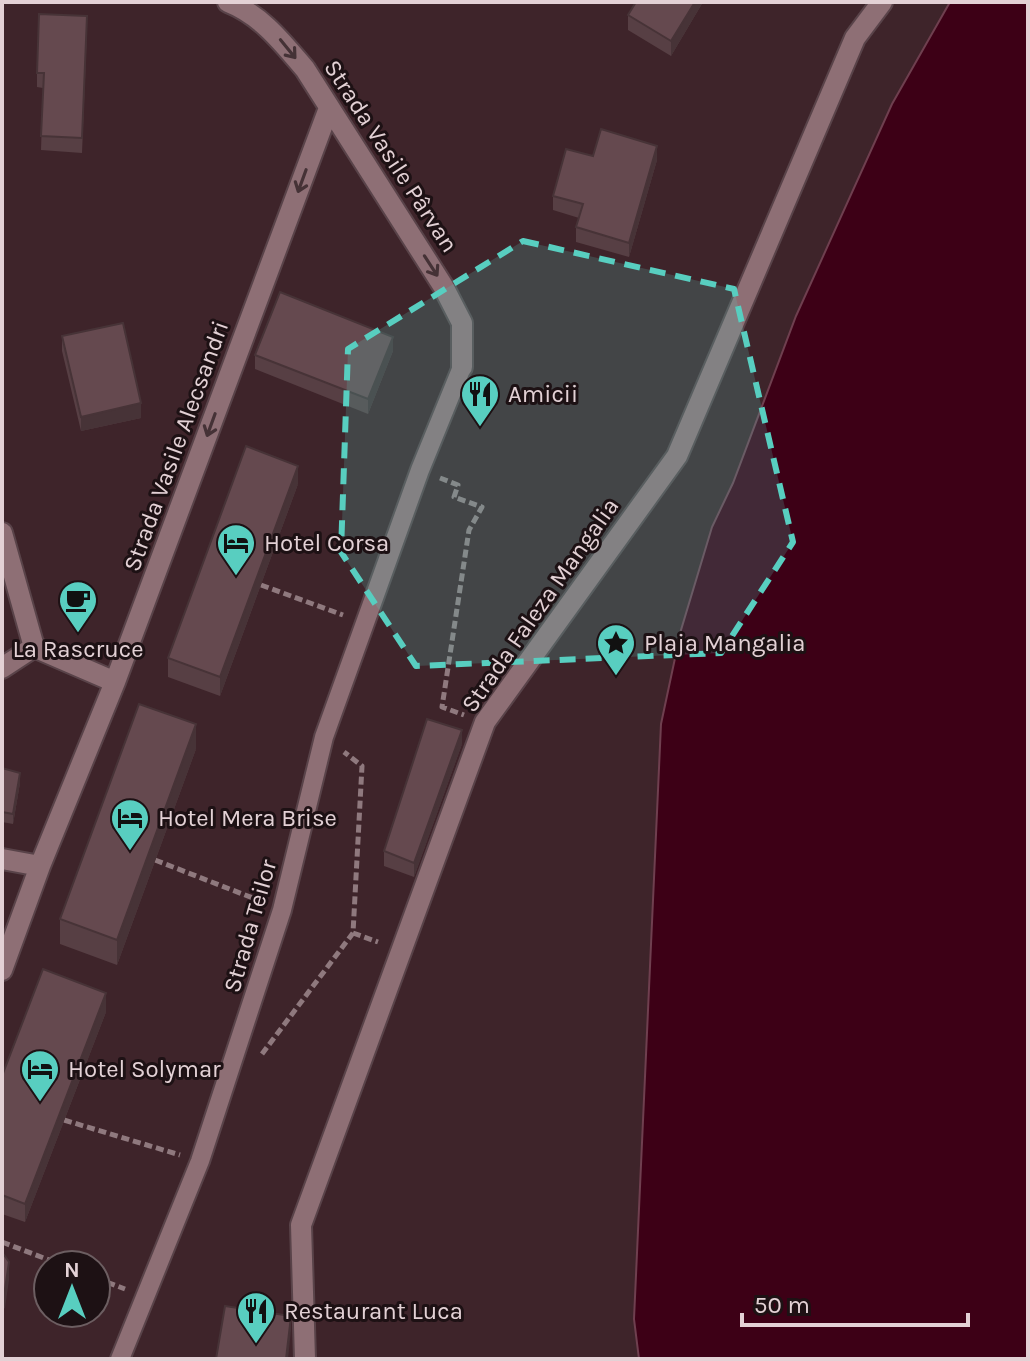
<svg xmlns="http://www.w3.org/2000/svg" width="1030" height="1361" font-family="Karla,sans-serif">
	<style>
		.water { fill: #3d0016; stroke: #6f3f4f; stroke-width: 2 }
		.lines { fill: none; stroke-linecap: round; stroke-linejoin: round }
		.pedestrian-casing { stroke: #594349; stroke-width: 22 }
		.minor-casing { stroke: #594349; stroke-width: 24 }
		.path { stroke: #8f797e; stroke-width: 5; stroke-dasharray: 8 4; stroke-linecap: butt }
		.pedestrian { stroke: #8e6f75; stroke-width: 18 }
		.minor { stroke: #8e6f75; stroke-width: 20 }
		.wall { fill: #573f44 }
		.shaded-wall { fill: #473337 }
		.building { fill: #65494f; stroke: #473337; stroke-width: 2 }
		.oneway { stroke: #453236 }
		.marked { fill: #58cec0; fill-opacity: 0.2; stroke: #58cec0; stroke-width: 6; stroke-dasharray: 16 10; stroke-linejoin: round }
		.labels { text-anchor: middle; stroke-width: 6; stroke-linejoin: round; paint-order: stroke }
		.street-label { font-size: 24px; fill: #e3d1d5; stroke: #1d1114 }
		.poi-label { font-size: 24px; fill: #e3d1d5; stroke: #1d1114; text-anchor: start }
	</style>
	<rect width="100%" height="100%" fill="#3e242a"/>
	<path class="water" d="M950,2H1028V1359H639L634,1319L661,724L681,630L712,527L733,483L796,316L892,104Z"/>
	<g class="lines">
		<defs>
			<path id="pedestrian" d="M120,1359L200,1161L282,910L324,737L420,470L462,367"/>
			<path id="minor" d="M228,2C261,15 282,42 305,69L443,286L462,323V367
				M2,533L34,647
				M34,647L115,682
				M2,668L34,647
				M2,859L40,866
				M2,970L40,866L115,682L329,108
				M305,1359L301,1225L485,722L677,456L855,38L882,2"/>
		</defs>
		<use href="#pedestrian" class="pedestrian-casing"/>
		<use href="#minor" class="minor-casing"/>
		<path class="path" d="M440,478L458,485L454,497L482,507L469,530L442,707L464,715
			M261,585L343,615
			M155,860L263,902
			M353,933L378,942
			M262,1054L353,933L362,766L344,752
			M64,1120L180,1155
			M2,1242L62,1265
			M96,1278L125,1289"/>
		<use href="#pedestrian" class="pedestrian"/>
		<use href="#minor" class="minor"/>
	</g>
	<path class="wall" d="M636,2H703L671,56L628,30V15Z
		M87,31L82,153L41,150L43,88L37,87V73Z
		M593,156L657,160L629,257L576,242V227L579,218L553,210V196Z
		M62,336L141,418L81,431L62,351Z
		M393,351L368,414L255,369V355Z
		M298,484L220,696L168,677V658Z
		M462,744L414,877L384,866V851Z
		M196,749L117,965L60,944V919Z
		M2,768L20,783L13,824L2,822Z
		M106,1012L25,1222L2,1214V1076Z"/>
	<path class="shaded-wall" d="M695,2H703L671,56V41Z
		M657,146V160L629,257V243Z
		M393,337V351L368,414V399Z
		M141,403V418L81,431V417Z
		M298,466V484L220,696V677Z
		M196,724V749L117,965V940Z
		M462,730V744L414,877V863Z
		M20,773V783L13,824V814Z
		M106,993V1012L25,1222V1204Z
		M9,1262V1280L5,1308L2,1310V1291Z
		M291,1316V1330L288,1359H286Z"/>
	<path class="building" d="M636,2H695L671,41L628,15Z
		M39,14L87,16L82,138L41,136L44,73H37Z
		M601,129L657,146L629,243L576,227L583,204L553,196L566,149L593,156Z
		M280,292L393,337L368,399L255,355Z
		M123,323L141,403L81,417L62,336Z
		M246,446L298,466L220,677L168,658Z
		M139,704L196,724L117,940L60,919Z
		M427,719L462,730L414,863L384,851Z
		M2,768L20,773L13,814L2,812Z
		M43,969L106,993L25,1204L2,1195V1076Z
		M2,1252L9,1262L5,1289L2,1291Z
		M225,1306L291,1316L286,1359H216Z"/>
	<defs><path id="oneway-shaft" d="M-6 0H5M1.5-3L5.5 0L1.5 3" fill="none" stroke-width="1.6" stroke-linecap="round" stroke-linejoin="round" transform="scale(2)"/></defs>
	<g class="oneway">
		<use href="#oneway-shaft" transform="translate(288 49) rotate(51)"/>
		<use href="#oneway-shaft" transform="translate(302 181) rotate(110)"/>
		<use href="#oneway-shaft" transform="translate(431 266) rotate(57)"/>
		<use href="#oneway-shaft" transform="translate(211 425) rotate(110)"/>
	</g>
	<path class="marked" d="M523,241L734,289L793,542L721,653L416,666L341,552L348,349Z"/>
	<defs>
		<symbol id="restaurant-pin" viewBox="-11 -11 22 30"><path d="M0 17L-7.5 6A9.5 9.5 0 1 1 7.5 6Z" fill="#58cec0" stroke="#1d1114"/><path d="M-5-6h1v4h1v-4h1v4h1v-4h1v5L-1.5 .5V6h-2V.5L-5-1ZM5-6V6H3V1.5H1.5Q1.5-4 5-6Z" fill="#111"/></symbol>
		<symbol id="hotel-pin" viewBox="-11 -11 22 30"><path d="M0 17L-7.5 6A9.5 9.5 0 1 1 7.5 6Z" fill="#58cec0" stroke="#1d1114"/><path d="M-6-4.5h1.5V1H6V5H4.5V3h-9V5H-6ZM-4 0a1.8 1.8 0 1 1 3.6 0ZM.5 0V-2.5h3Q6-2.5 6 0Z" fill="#111"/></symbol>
		<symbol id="cafe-pin" viewBox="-11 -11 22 30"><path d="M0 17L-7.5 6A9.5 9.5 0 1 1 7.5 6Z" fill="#58cec0" stroke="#1d1114"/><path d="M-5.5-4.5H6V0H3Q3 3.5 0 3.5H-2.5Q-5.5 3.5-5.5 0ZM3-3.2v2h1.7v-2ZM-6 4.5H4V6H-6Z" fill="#111"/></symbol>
		<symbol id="sight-pin" viewBox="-11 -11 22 30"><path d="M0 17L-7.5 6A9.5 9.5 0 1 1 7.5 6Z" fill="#58cec0" stroke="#1d1114"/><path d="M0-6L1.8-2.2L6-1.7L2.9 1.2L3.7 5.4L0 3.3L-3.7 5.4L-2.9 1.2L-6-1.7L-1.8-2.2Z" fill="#111"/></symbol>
	</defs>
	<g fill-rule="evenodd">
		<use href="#restaurant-pin" x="458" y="372" width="44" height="60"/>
		<use href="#hotel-pin" x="214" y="521" width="44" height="60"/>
		<use href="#cafe-pin" x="56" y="578" width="44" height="60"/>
		<use href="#sight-pin" x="594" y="621" width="44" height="60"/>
		<use href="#hotel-pin" x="108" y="796" width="44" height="60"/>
		<use href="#hotel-pin" x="18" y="1047" width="44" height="60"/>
		<use href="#restaurant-pin" x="234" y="1289" width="44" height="60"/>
	</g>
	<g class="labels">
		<g class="street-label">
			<text transform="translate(391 156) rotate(57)" y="8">Strada Vasile Pârvan</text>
			<text transform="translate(176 446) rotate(-70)" y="8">Strada Vasile Alecsandri</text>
			<text transform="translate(540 605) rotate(-55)" y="8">Strada Faleza Mangalia</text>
			<text transform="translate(250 926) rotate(-74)" y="8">Strada Teilor</text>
		</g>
		<g class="poi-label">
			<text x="508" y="402">Amicii</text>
			<text x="264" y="551">Hotel Corsa</text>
			<text x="644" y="651">Plaja Mangalia</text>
			<text x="78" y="657" text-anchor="middle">La Rascruce</text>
			<text x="158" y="826">Hotel Mera Brise</text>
			<text x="68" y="1077">Hotel Solymar</text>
			<text x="284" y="1319">Restaurant Luca</text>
		</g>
	</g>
	<rect width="1030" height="1361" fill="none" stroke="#e3d1d5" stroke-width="8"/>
	<g transform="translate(72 1289)"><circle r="38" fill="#1d1114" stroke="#6c5e61" stroke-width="2"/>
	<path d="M0-6L14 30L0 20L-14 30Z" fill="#58cec0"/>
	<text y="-12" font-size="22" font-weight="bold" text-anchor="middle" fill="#e3d1d5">N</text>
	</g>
	<path d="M742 1313v12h226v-12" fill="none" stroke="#e3d1d5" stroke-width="4"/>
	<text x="754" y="1313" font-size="24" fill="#e3d1d5" stroke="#1d1114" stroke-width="6" paint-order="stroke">50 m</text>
</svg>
